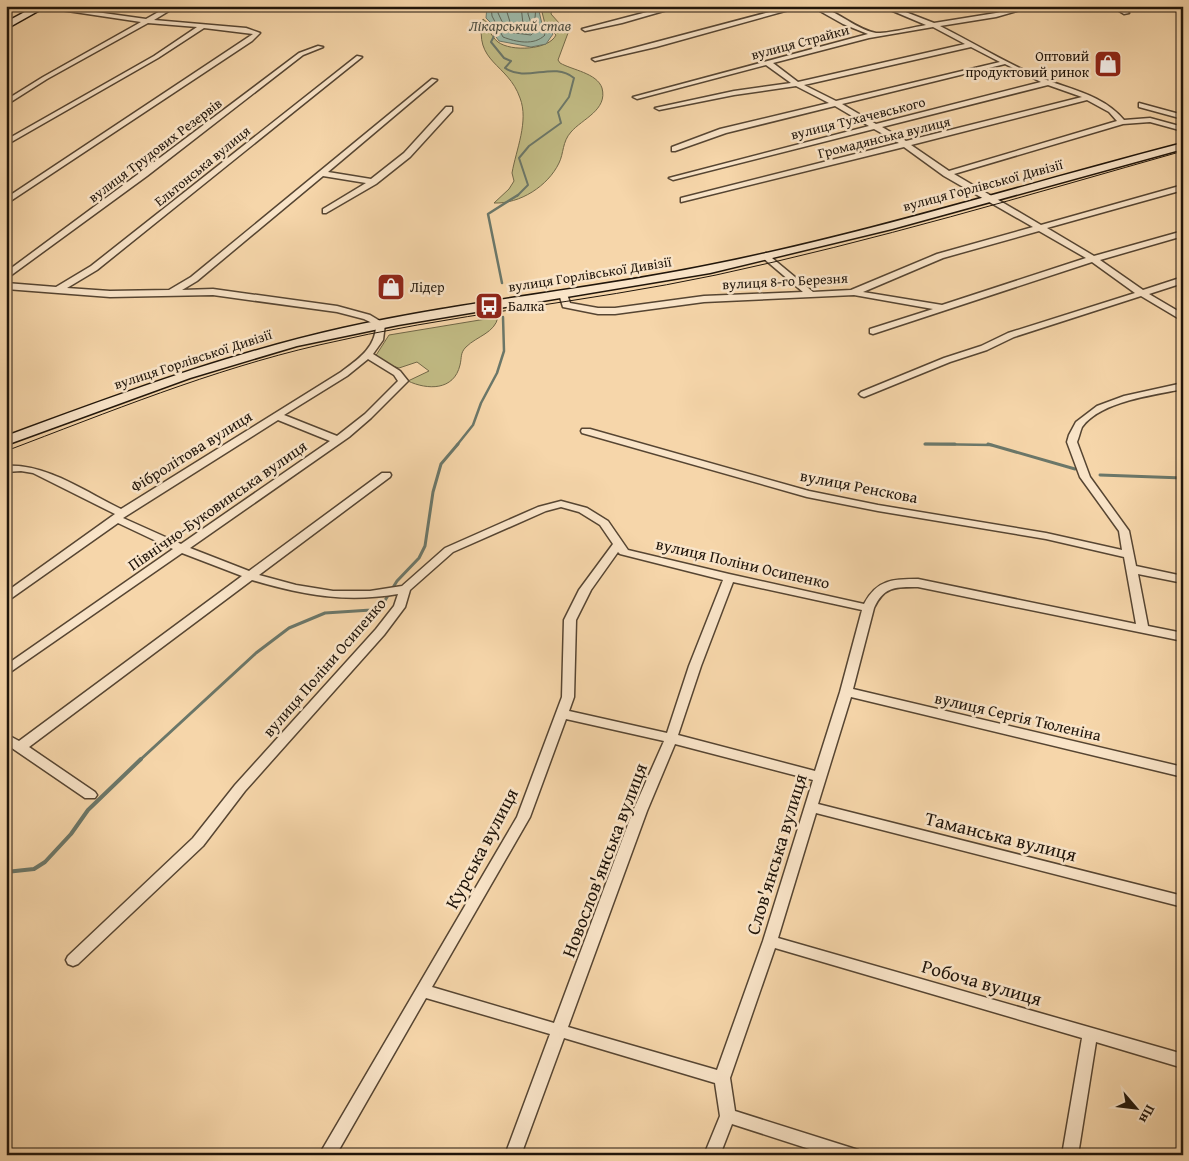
<svg xmlns="http://www.w3.org/2000/svg" width="1189" height="1161" font-family="'Gentium Book Plus',serif">
	<style>
		.green { fill: #c2bc85; stroke: #716848 }
		.water { fill: #9db9a9; stroke: #6b7769 }
		.lines { fill: none; stroke-linecap: round; stroke-linejoin: round }
		.shore { stroke: #5e675a; stroke-width: 1 }
		.stream-far3 { stroke: #6b7769; stroke-width: 2 }
		.stream-far2 { stroke: #6b7769; stroke-width: 2.5 }
		.stream-far1 { stroke: #6b7769; stroke-width: 3 }
		.stream { stroke: #6b7769; stroke-width: 4 }
		.street-casing { stroke: #564532; stroke-width: 3 }
		.secondary-casing { stroke: #20150a; stroke-width: 3 }
		.street { fill: #f9e4c8; fill-rule: evenodd }
		.secondary { fill: #f9e4c8; fill-rule: evenodd }
		.tram { stroke: #20150a; stroke-width: 1 }
		.labels { text-anchor: middle; stroke-width: 5; stroke-linejoin: round; paint-order: stroke }
		.far-street-label { font-size: 14px; fill: #20150a; stroke: #f9e4c8 }
		.far-poi-label { font-size: 14px; fill: #20150a; stroke: #f9e4c8; text-anchor: start }
		.far-water-label { font-size: 15px; font-style: italic; fill: #4c4e42; stroke: #f9e4c8 }
		.street-label { font-size: 16px; fill: #20150a; stroke: #f9e4c8 }
		.near-street-label { font-size: 19px; fill: #20150a; stroke: #f9e4c8 }
	</style>
	<rect width="100%" height="100%" fill="#f6d6aa"/>
	<filter id="stains"><feTurbulence type="fractalNoise" baseFrequency=".004" numOctaves="4"/><feColorMatrix values="0 0 0 0 .2 0 0 0 0 .09 0 0 0 0 .02 0 0 0 .5 -.17"/></filter>
	<radialGradient id="worn" r=".72"><stop offset=".6" stop-color="#630" stop-opacity="0"/><stop offset="1" stop-color="#630" stop-opacity=".3"/></radialGradient>
	<path class="green" d="M545,6H556L552,9L551,14L568,33L558,60L560,63C572,70 597,73 602,88C608,110 582,119 571,132C562,142 564,153 559,163C548,186 520,204 494,203L509,189L514,181L512,173C516,150 529,121 520,98C508,63 473,63 483,19L489,24V30C491,34 494,39 498,42C511,52 549,50 556,35L545,24L542,12Z
		M498,317C495,333 477,336 466,347C460,353 462,357 460,365C454,391 427,390 408,381L429,371L417,362L399,368L373,360L389,335Z"/>
	<path class="water" d="M487,6H542L539,11L542,24L553,34L546,44L531,47L499,41L491,30L492,24L486,18Z"/>
	<g class="lines">
		<path class="shore" d="M491,6L492,16L503,37C516,42 534,46 545,35L535,18L536,6
			M498,6V13L507,32L531,35L534,32L528,14V6
			M505,6L511,25L520,27L523,24L521,6"/>
		<path class="stream-far3" d="M497,30L491,42L504,58L511,61L505,68C527,83 553,61 574,78L569,97L558,112L561,123L529,146L519,158L528,185L517,196"/>
		<path class="stream-far2" d="M502,283L488,214L518,195
			M925,444L992,445
			M457,445L473,425L481,403L497,373L504,351L503,317"/>
		<path class="stream-far1" d="M925,444H955
			M988,444L1075,469
			M1100,475L1183,478
			M140,760L256,653L289,628L325,613L371,610L384,602L397,581L419,558L425,546L433,492L441,464L458,444"/>
		<path class="stream" d="M6,872L34,869L45,862L71,834L88,810L141,759"/>
		<defs>
			<path id="street" d="M34,6H53L146,19L169,6H177L154,20L246,28L260,33L252,41L6,204V198L253,34L204,28L158,58L6,145V140L154,56L197,27L148,23L47,79L6,105V100L43,77L141,22Z
				M670,6H681L622,23L585,31L582,29Z
				M792,6H803L656,47L595,61L592,59Z
				M811,6C834,6 853,29 876,33C886,34 914,27 926,25L881,6H890L934,23L996,13L1023,6H1034L996,17L940,26C974,43 1009,65 1044,79C1072,90 1103,95 1124,120L1150,118L1183,127V131L1150,122L1123,124L954,174L1041,225L1183,185V190L1047,228L1094,256L1183,231V236L1100,260L1143,290L1183,277V283L1149,294L1183,314V321L1141,296L1014,337L987,350L950,362L864,397L861,396L859,394L861,392L944,358L981,346L1008,333L1135,293L1092,262L873,334L870,333V329L933,309L854,295L704,302L615,314H598L563,307L559,294L563,291L567,294L570,303L598,308H615L704,296L803,292L763,258L762,256L766,253L813,292L851,290L937,254L1033,227L944,176L904,147L681,202V198L899,143L874,129L673,180L669,178L869,126L835,106L726,133L675,151H672V147L720,129L829,103L796,86L734,95L659,110L655,108L734,91L791,83L766,65L637,99L633,97L868,34L843,24ZM933,27L965,44L798,82L773,63L869,38ZM971,47L1000,62L836,101L804,85ZM1005,64L1041,82L876,124L842,104ZM1048,85L1082,97L906,141L882,127ZM1087,100L1109,112L1117,121L949,171L911,145ZM1039,231L1086,258L942,305L863,292L943,258Z
				M1111,6H1119L1129,13L1124,14Z
				M318,46L323,47L303,55L147,176L6,279V272L141,172L299,53Z
				M357,56L362,57L97,270L67,288L110,291L169,290L191,277L432,79L437,80L328,172L371,179L404,153L446,107H452V111L410,157L376,184L326,213H323V209L366,183L323,176L197,281L182,290L213,289L337,306L370,315L385,324L383,340L373,354L400,371L408,381L371,418L349,437L190,548L249,571L382,473H390L391,475L390,477L259,575L296,585L333,591H370L402,586L445,548L538,507L561,501L587,508L608,521L628,550L729,574L864,604C877,579 894,579 918,579L1136,624L1124,557L1046,539L878,511L807,497L582,433L581,431L582,429H590L809,491L878,505L1046,533L1122,550L1119,531L1080,477L1067,442L1069,435L1076,422L1097,406L1124,396L1183,383V389C1154,395 1101,401 1082,427C1080,432 1079,437 1077,442L1090,477L1129,531L1136,566L1183,576V583L1138,574L1148,626L1183,633V641L918,587C896,587 884,586 874,608L853,689L1183,767V777L851,697L818,804L1183,896V907L816,813L778,938L1183,1054V1068L1096,1042L1078,1155H1062L1082,1038L775,948L730,1078L735,1111L852,1148L858,1150L860,1155H828L732,1124L720,1155H704L720,1116L715,1083L564,1038L521,1155H505L550,1034L426,998L336,1155H319L517,817L562,697L564,620L579,590L613,544L600,525L579,512L561,507L546,511L453,552L410,590L405,607L384,635L245,791L203,846L78,964L73,966L68,964L66,960L68,956L193,838L235,785L376,629L394,606L398,594C345,603 303,595 252,580L29,747L95,792L97,795L95,798H85L6,744V734L19,741L242,576L182,553L6,675V665L173,549L118,523L6,602V592L115,514L33,473L21,471L6,472V466C45,463 86,492 121,509L341,372C357,360 376,348 376,325L364,319L337,312L213,295L110,297L6,289V283L56,287L91,266ZM368,359L394,375L398,381L365,414L337,436L284,415L347,376ZM278,420L330,441L181,544L123,518ZM618,552L620,554L723,580L689,666L667,733L569,711L574,697L576,620L591,590ZM733,582L862,610L840,692L815,771L678,735L701,666ZM566,719L664,741L633,811L554,1023L432,987L530,817ZM675,744L813,780L763,941L717,1070L568,1027L647,811Z
				M1139,103L1183,115V119L1139,107Z"/>
			<path id="secondary" d="M36,6H47L6,29V22Z
				M1183,143V149L892,229L710,273L398,325L297,346L190,378L6,445V436C117,395 227,354 343,328C464,301 588,290 710,265C870,233 1025,184 1183,143Z"/>
		</defs>
		<use href="#street" class="street-casing"/>
		<use href="#secondary" class="secondary-casing"/>
		<use href="#street" class="street"/>
		<use href="#secondary" class="secondary"/>
		<path class="tram" d="M6,451C109,412 211,370 319,345C450,314 584,303 716,275C874,241 1028,195 1183,151"/>
	</g>
	<defs>
		<symbol id="shop-square" viewBox="-11 -11 22 22"><rect x="-9" y="-9" width="18" height="18" rx="4" fill="#8f2418" stroke="#f9e4c8"/><path d="M-5-2.5h2.3a2.7 3.5 0 0 1 5.4 0H5L5.5 6h-11ZM-1.5-2.5h3a1.5 2.3 0 0 0-3 0Z" fill="#fff"/></symbol>
		<symbol id="bus-square" viewBox="-11 -11 22 22"><rect x="-9" y="-9" width="18" height="18" rx="4" fill="#8f2418" stroke="#f9e4c8"/><path d="M-5-6H5V4H4V6H2V4H-2V6H-4V4H-5ZM-3.5-4V0h7V-4ZM-3.5 1.2v1.5H-2V1.2ZM2 1.2v1.5H3.5V1.2Z" fill="#fff"/></symbol>
	</defs>
	<g fill-rule="evenodd">
		<use href="#shop-square" x="1092" y="48" width="32" height="32"/>
		<use href="#shop-square" x="375" y="271" width="32" height="32"/>
		<use href="#bus-square" x="473" y="290" width="32" height="32"/>
	</g>
	<g class="labels">
		<g class="far-street-label">
			<text transform="translate(800 42) rotate(-15)" y="5">вулиця Страйки</text>
			<text transform="translate(858 118) rotate(-14)" y="5">вулиця Тухачевського</text>
			<text transform="translate(884 137) rotate(-14)" y="5">Громадянська вулиця</text>
			<text transform="translate(155 150) rotate(-37)" y="5">вулиця Трудових Резервів</text>
			<text transform="translate(202 166) rotate(-39)" y="5">Ельтонська вулиця</text>
			<text transform="translate(983 185) rotate(-15)" y="5">вулиця Горлівської Дивізії</text>
			<text transform="translate(590 274) rotate(-9)" y="5">вулиця Горлівської Дивізії</text>
			<text transform="translate(785 281) rotate(-3)" y="5">вулиця 8-го Березня</text>
			<text transform="translate(193 359) rotate(-18)" y="5">вулиця Горлівської Дивізії</text>
		</g>
		<g class="far-poi-label">
			<text x="1089" y="61" text-anchor="end">Оптовий<tspan x="1089" dy="16">продуктовий ринок</tspan></text>
			<text x="410" y="292">Лідер</text>
			<text x="508" y="311">Балка</text>
		</g>
		<g class="far-water-label">
			<text x="520" y="31">Лікарський став</text>
		</g>
		<g class="street-label">
			<text transform="translate(191 451) rotate(-32)" y="6">Фібролітова вулиця</text>
			<text transform="translate(859 486) rotate(11)" y="6">вулиця Ренскова</text>
			<text transform="translate(217 505) rotate(-35)" y="6">Північно-Буковинська вулиця</text>
			<text transform="translate(743 563) rotate(13)" y="6">вулиця Поліни Осипенко</text>
			<text transform="translate(324 667) rotate(-49)" y="6">вулиця Поліни Осипенко</text>
			<text transform="translate(1018 716) rotate(13)" y="6">вулиця Сергія Тюленіна</text>
		</g>
		<g class="near-street-label">
			<text transform="translate(1001 836) rotate(14)" y="7">Таманська вулиця</text>
			<text transform="translate(481 848) rotate(-62)" y="7">Курська вулиця</text>
			<text transform="translate(776 854) rotate(-73)" y="7">Слов'янська вулиця</text>
			<text transform="translate(604 860) rotate(-69)" y="7">Новослов'янська вулиця</text>
			<text transform="translate(982 982) rotate(16)" y="7">Робоча вулиця</text>
		</g>
	</g>
	<rect width="1189" height="1161" fill="none" stroke="#f6d6aa" stroke-width="25"/>
	<rect x="8" y="8" width="1174" height="1146" fill="none" stroke="#20150a" stroke-width="2.5"/>
	<rect x="12" y="12" width="1164" height="1136" fill="none" stroke="#20150a"/>
	<g transform="translate(1136 1108) rotate(118)" stroke="#f9e4c8" stroke-width="4" paint-order="stroke">
	<path d="M0-4L9 19L0 12L-9 19Z" fill="#20150a"/>
	<text y="-8" font-size="14" font-weight="bold" text-anchor="middle" fill="#20150a">Пн</text>
	</g>
	<rect width="100%" height="100%" filter="url(#stains)"/>
	<rect width="100%" height="100%" fill="url(#worn)"/>
</svg>
